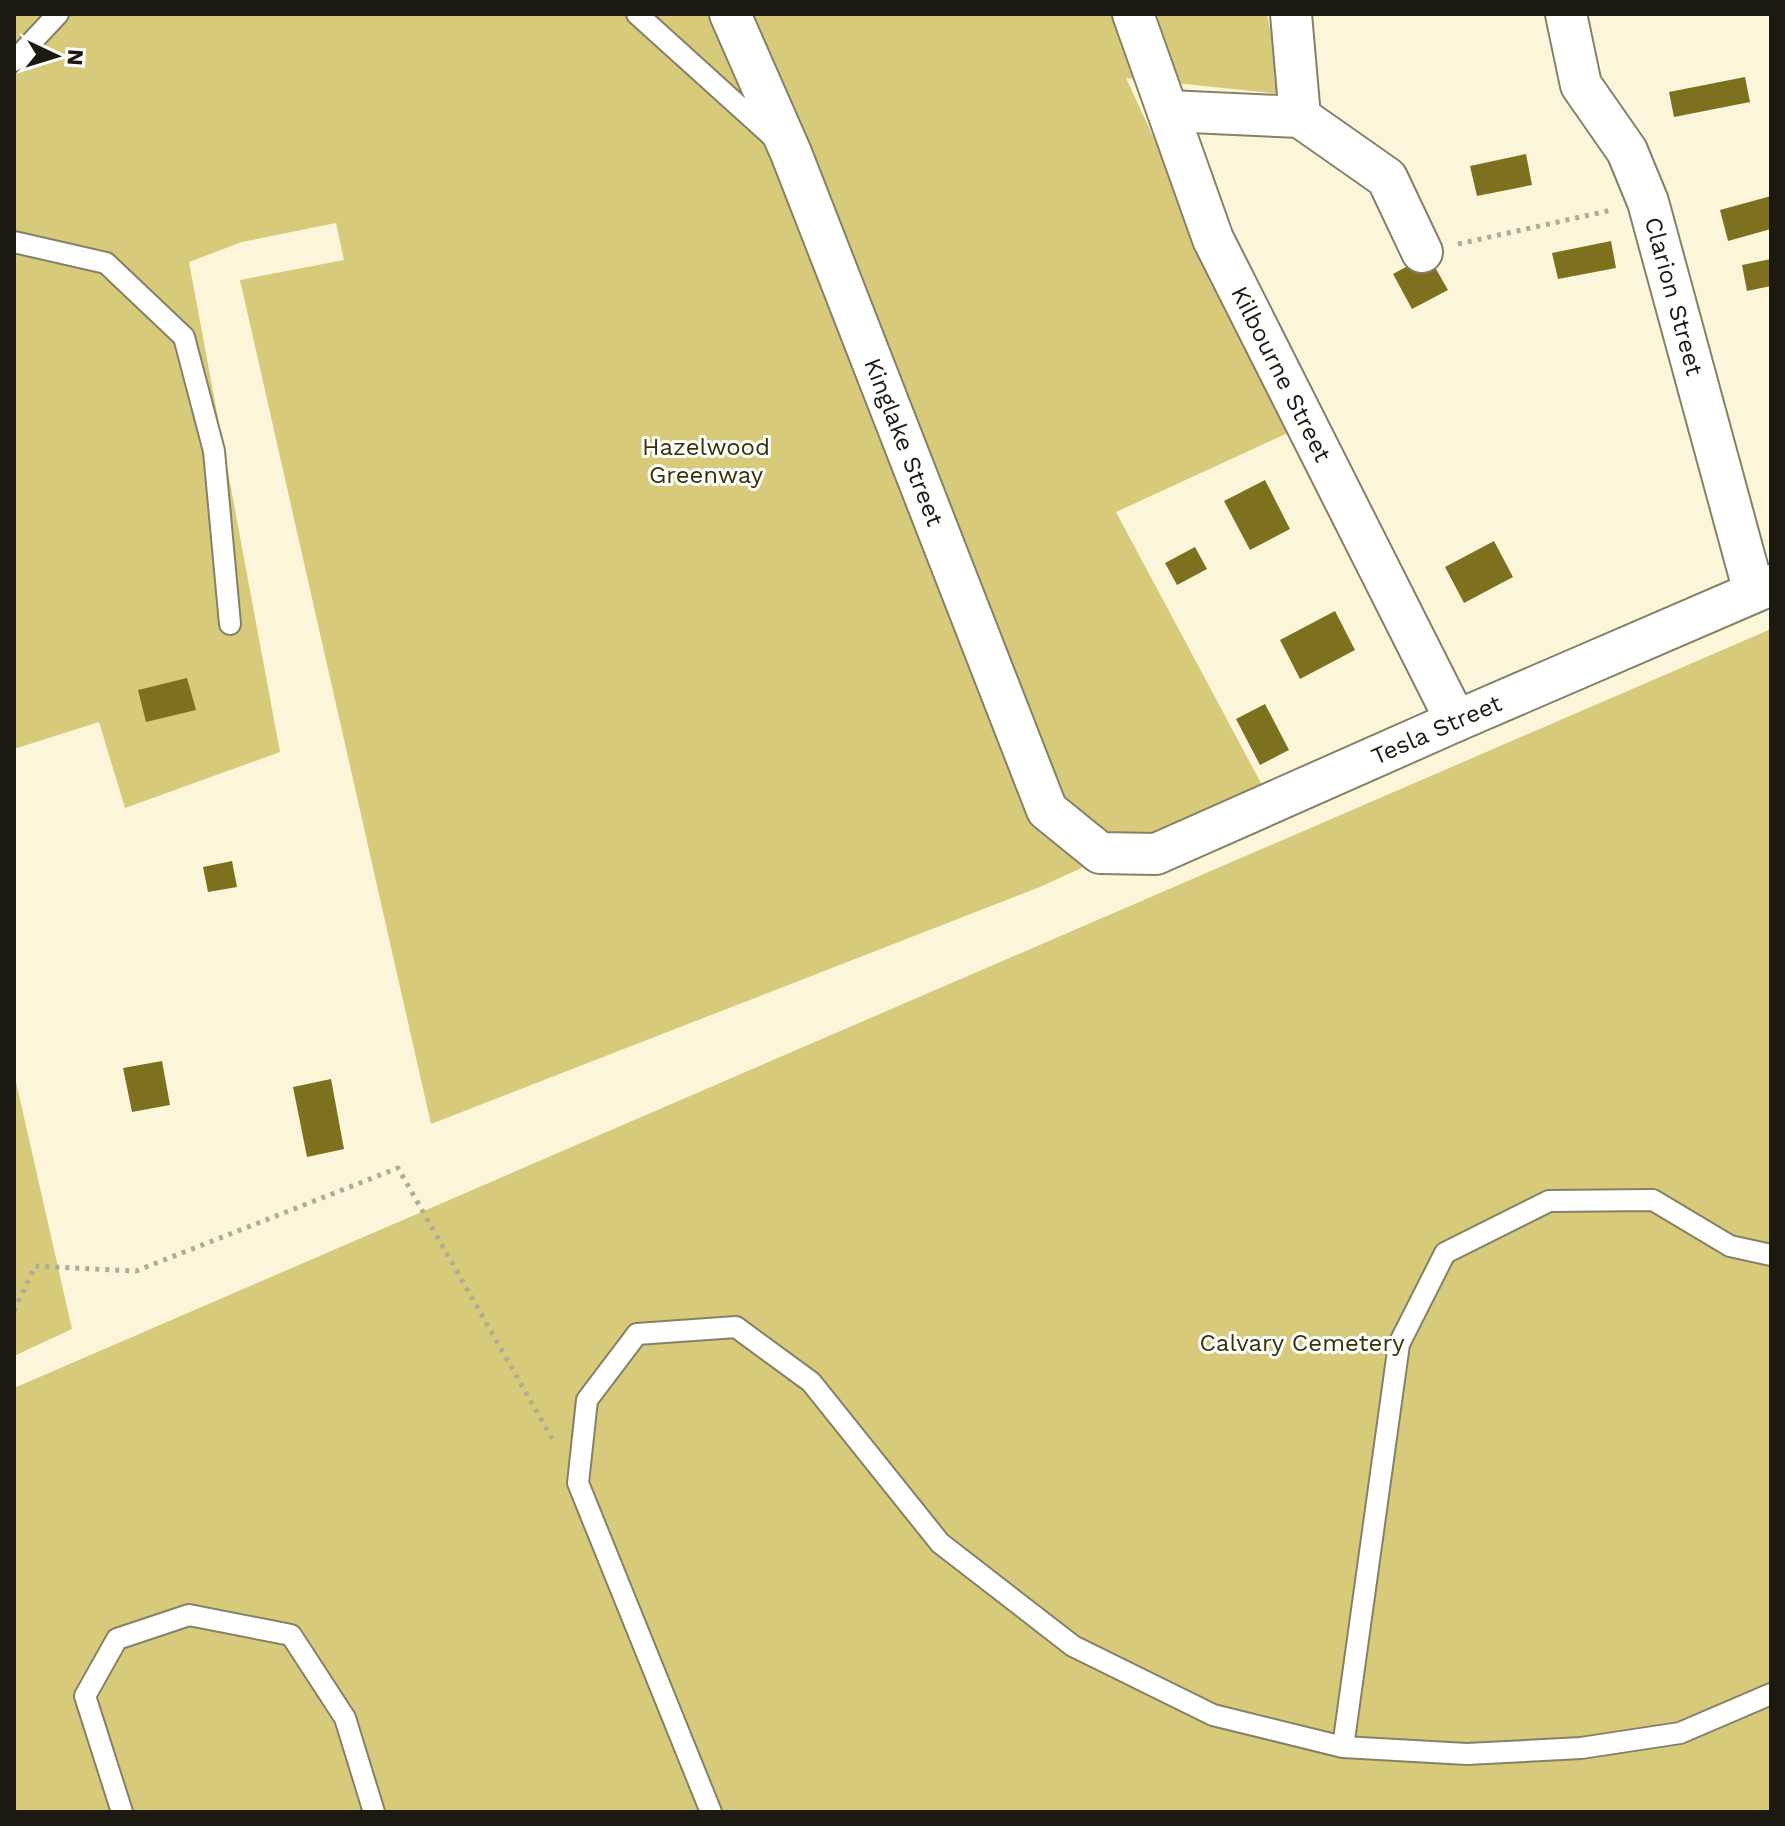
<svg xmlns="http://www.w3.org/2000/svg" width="1785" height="1826" font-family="'Work Sans',sans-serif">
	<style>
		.green { fill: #d8ca7b }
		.building { fill: #7d701f }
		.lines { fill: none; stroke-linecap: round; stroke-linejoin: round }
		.lane-casing { stroke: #858167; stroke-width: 24 }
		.street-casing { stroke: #858167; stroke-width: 44 }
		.path { stroke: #b0ac96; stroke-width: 5; stroke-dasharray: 4 6; stroke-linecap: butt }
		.lane { stroke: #fff; stroke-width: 20 }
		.street { stroke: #fff; stroke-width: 40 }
		.labels { text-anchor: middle; stroke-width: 6; stroke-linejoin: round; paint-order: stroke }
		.street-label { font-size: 24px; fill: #1c1a10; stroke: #fff }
		.park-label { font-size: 24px; fill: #383103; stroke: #fff }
	</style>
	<rect width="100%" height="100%" fill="#fbf6da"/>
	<path class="green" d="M14,14H1267L1282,94L1126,78L1290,432L1116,512L1262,785L1040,887L431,1124L240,280L344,260L336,223L242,242L189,262L280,752L125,808L99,722L14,749Z
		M1771,629V1812H14V1388Z
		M14,1073L72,1329L14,1356Z"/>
	<path class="building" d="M1745,77L1750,102L1674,117L1669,92Z
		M1526,154L1532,185L1477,196L1470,166Z
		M1771,196V229L1728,241L1720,210Z
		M1611,241L1616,268L1558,279L1552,253Z
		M1428,255L1448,290L1412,309L1393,274Z
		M1771,259V286L1747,291L1742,265Z
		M1265,480L1290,529L1250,550L1224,501Z
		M1494,541L1513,577L1464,603L1445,567Z
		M1195,547L1207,569L1177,585L1165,563Z
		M1335,611L1355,650L1300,679L1280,640Z
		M187,678L196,710L146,722L138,690Z
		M1265,704L1289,750L1260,765L1236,719Z
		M232,861L237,887L208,892L203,867Z
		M162,1061L170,1105L132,1112L123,1068Z
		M331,1079L344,1149L307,1157L293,1087Z"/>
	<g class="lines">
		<defs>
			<path id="lane" d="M637,14L773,137
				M14,61L58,14
				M14,242L106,263L184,337L214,451L230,624
				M1343,1747L1467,1754L1581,1748L1680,1733L1771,1694
				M122,1812L85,1696L117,1639L189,1615L291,1635L345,1718L374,1812
				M711,1812L578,1483L587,1400L637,1334L736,1327L811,1382L940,1543L1073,1646L1213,1715L1343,1747L1399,1344L1445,1253L1549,1201L1653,1200L1730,1246L1771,1255"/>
			<g id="street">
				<path id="s1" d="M730,14L791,153L1047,810L1100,853L1156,854L1456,721L1771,585"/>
				<path id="s2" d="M1133,14L1213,239L1456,721"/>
				<path d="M1291,14L1300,117"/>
				<path id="s3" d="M1566,14L1581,85L1627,151L1648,202L1754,592"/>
				<path d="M1168,111L1300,117L1387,178L1422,252"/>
			</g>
		</defs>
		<use href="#lane" class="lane-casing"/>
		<use href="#street" class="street-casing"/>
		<path class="path" d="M1458,244L1612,210
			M14,1311L35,1266L136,1271L398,1168L554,1442"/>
		<use href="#lane" class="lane"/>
		<use href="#street" class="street"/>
	</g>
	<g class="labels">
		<g class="street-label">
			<text dy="8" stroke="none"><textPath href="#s3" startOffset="306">Clarion Street</textPath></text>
			<text dy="8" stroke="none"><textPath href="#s2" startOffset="390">Kilbourne Street</textPath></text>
			<text dy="8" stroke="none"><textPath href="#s1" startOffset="462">Kinglake Street</textPath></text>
			<text dy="8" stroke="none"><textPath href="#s1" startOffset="1288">Tesla Street</textPath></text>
		</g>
		<g class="park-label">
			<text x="706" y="455">Hazelwood<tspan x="706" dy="28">Greenway</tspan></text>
			<text x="1302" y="1351">Calvary Cemetery</text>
		</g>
	</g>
	<rect width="1785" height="1826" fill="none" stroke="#1c1a10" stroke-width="32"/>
	<g transform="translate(56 56) rotate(94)" stroke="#ffffff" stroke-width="6" paint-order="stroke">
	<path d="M0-6L14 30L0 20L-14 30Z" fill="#1c1a10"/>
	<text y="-12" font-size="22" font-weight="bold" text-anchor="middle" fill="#1c1a10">N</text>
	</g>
</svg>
